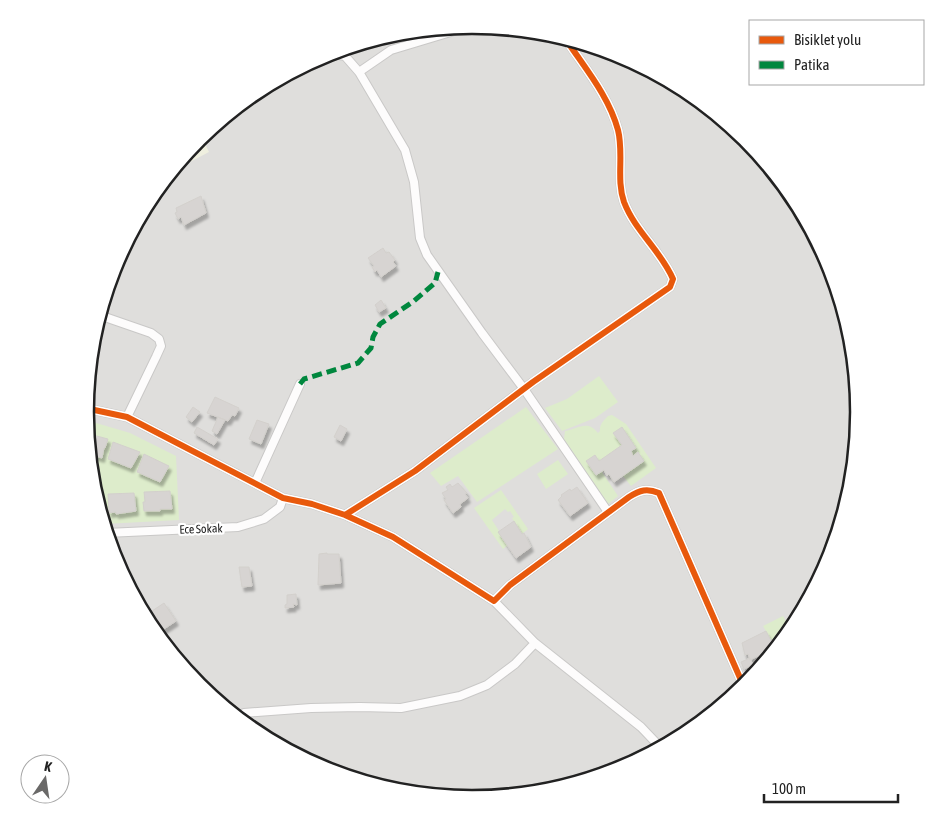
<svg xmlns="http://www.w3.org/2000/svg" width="944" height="824" font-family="'Asap Condensed',sans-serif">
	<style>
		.residential { fill: #dfdedc }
		.farmland { fill: #efefdf }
		.grass { fill: #ddeccb }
		.building { fill: #d7d4d2; stroke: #d3d0cc; filter: url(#shadow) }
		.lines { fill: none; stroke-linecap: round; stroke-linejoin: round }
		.minor-casing { stroke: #c9c8c7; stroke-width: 10 }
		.minor { stroke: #fdfcfc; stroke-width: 8 }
		.quiet { stroke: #00873e; stroke-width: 5; stroke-dasharray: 10 5; stroke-linecap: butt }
		.cycleway-casing { stroke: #fff; stroke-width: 9 }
		.cycleway { stroke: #e8590c; stroke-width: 6 }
		.labels { text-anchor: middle; stroke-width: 4.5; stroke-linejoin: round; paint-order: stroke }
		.street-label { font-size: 12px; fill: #222; stroke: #fff }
		.rim { fill: none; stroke: #222; stroke-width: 2.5 }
	</style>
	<defs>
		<filter id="shadow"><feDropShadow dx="2.5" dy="4.5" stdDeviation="1" flood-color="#0004"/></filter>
	</defs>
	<rect width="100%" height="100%" fill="#f0eeeb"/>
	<path class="residential" d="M86 412a386 386 0 1 1 772 0a386 386 0 1 1-772 0Z"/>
	<path class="farmland" d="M201,136L209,152L171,172L199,138Z"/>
	<path class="grass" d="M599,376L618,402L595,418L562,431L545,408L567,399Z
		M526,407L558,449L477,502L458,476L441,486L430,473Z
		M612,415L626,424L656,468L631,486L623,476L614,482L609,475L607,476L604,471L602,472L618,496L608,504L564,439L565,431C578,429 587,419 598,433L600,431C599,425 604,420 608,416Z
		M86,420L130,433L176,456L179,520L104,524L92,487Z
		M558,460L568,474L546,489L537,474Z
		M501,490L528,529L522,534L512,518L514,517L510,511L508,512L505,509L492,520L508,545L503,549L474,508Z
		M783,616L790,629L783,633V635L771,640L763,626Z"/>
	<path class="building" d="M201,196L206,213L184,225L181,217L178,219L175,213L177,212L176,208Z
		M383,248L386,253L389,252L395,260L393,262L396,266L381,277L377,270L375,272L372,267L374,266L368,258Z
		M381,300L386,308L379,312L375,305Z
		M215,397L239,408L235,416L232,415L228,421L207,413Z
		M193,407L200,412L192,422L186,417Z
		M218,417L225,420L217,434L212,431Z
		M257,420L269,424L261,444L249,439Z
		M340,425L347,429L341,441L334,437Z
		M197,427L218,439L214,445L194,433Z
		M622,427L636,448L631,451L633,456L638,452L644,461L614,482L609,474L607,476L604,470L596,475L586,461L595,455L599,461L622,445L613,433Z
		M87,435L92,436L93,435L108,439L105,448H104L102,458L89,454Z
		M113,442L140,452L131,468L108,459Z
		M144,454L169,466L160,482L137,472Z
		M458,483L467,493L465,494L468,498L460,504L461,507L453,513L444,500L446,499L442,493L448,490L446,487L450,484L452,487Z
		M577,487L588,503L570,516L558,500L562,496L561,495L570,489L571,491Z
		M170,491L172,509H160V511H144L143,502H145L144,492Z
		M134,493L136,511L116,514V512L109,513L108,494Z
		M514,521L522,534L524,533L531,547L516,558L498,532Z
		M327,553V554H339L341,583L318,585L319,554Z
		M239,567H249L252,586L242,587Z
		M296,594L297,605L293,604L294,607L285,608V605L287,604V595Z
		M164,603L176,621L158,633L146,615Z
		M766,631L775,648L750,660L748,654L745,655L742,643Z
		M750,658L753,665L744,669L741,662Z"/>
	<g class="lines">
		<defs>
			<path id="minor" d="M328,53L345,56L359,72L405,150L414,182L420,238L427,255L482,333L524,389L608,512
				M359,72L391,50L474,25
				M99,315L151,333L159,339L161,346L156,357L127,417
				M85,408L127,417L283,498L312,504L345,515L415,471L533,382L670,287L673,279C661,251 635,231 624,202C616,179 624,154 618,130C609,96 584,67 565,38
				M255,483L300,384
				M345,515L393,537L494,601L510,585L629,497C640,490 647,488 659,493L744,687
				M106,533L238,527L264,519L280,507L283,498
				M535,643L641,727L661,748
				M236,717L244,713L311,708L360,707L401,708L460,696L487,685L515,664L535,643L494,601"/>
		</defs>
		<use href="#minor" class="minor-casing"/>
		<use href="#minor" class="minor"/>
		<path class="quiet" d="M300,384L304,379L358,363L371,348L373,337L380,324L414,301L435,283L438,272"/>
		<defs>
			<path id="cycleway" d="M85,408L127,417L283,498L312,504L345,515L415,471L533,382L670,287L673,279C661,251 635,231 624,202C616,179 624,154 618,130C609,96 584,67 565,38
				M345,515L393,537L494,601L510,585L629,497C640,490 647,488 659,493L744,687"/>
		</defs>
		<use href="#cycleway" class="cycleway-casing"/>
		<use href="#cycleway" class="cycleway"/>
	</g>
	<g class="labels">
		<g class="street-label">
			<text transform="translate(201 529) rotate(-2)" y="4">Ece Sokak</text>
		</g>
	</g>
	<path d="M0 0H944V824H0ZM94 412a378 378 0 1 1 756 0a378 378 0 1 1-756 0Z" fill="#fff" fill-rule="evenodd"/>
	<path class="rim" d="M94 412a378 378 0 1 1 756 0a378 378 0 1 1-756 0Z"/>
	<rect x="749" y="20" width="175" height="65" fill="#ffffff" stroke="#a7a7a7"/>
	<rect x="759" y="36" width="25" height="8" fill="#e8590c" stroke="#a7a7a7"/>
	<text x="794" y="45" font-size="15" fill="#222222">Bisiklet yolu</text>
	<rect x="759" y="61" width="25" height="8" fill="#00873e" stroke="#a7a7a7"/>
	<text x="794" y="70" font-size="15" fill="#222222">Patika</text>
	<g transform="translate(45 779) rotate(13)"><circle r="24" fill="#ffffff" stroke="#a7a7a7"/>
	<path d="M0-4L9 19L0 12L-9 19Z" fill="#6a6968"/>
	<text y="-8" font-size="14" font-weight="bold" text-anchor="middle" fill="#222222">K</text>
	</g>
	<path d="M764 794v8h134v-8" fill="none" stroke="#222222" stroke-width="2.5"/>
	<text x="772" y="794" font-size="15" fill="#222222" stroke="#ffffff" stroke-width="4" paint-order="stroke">100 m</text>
</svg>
